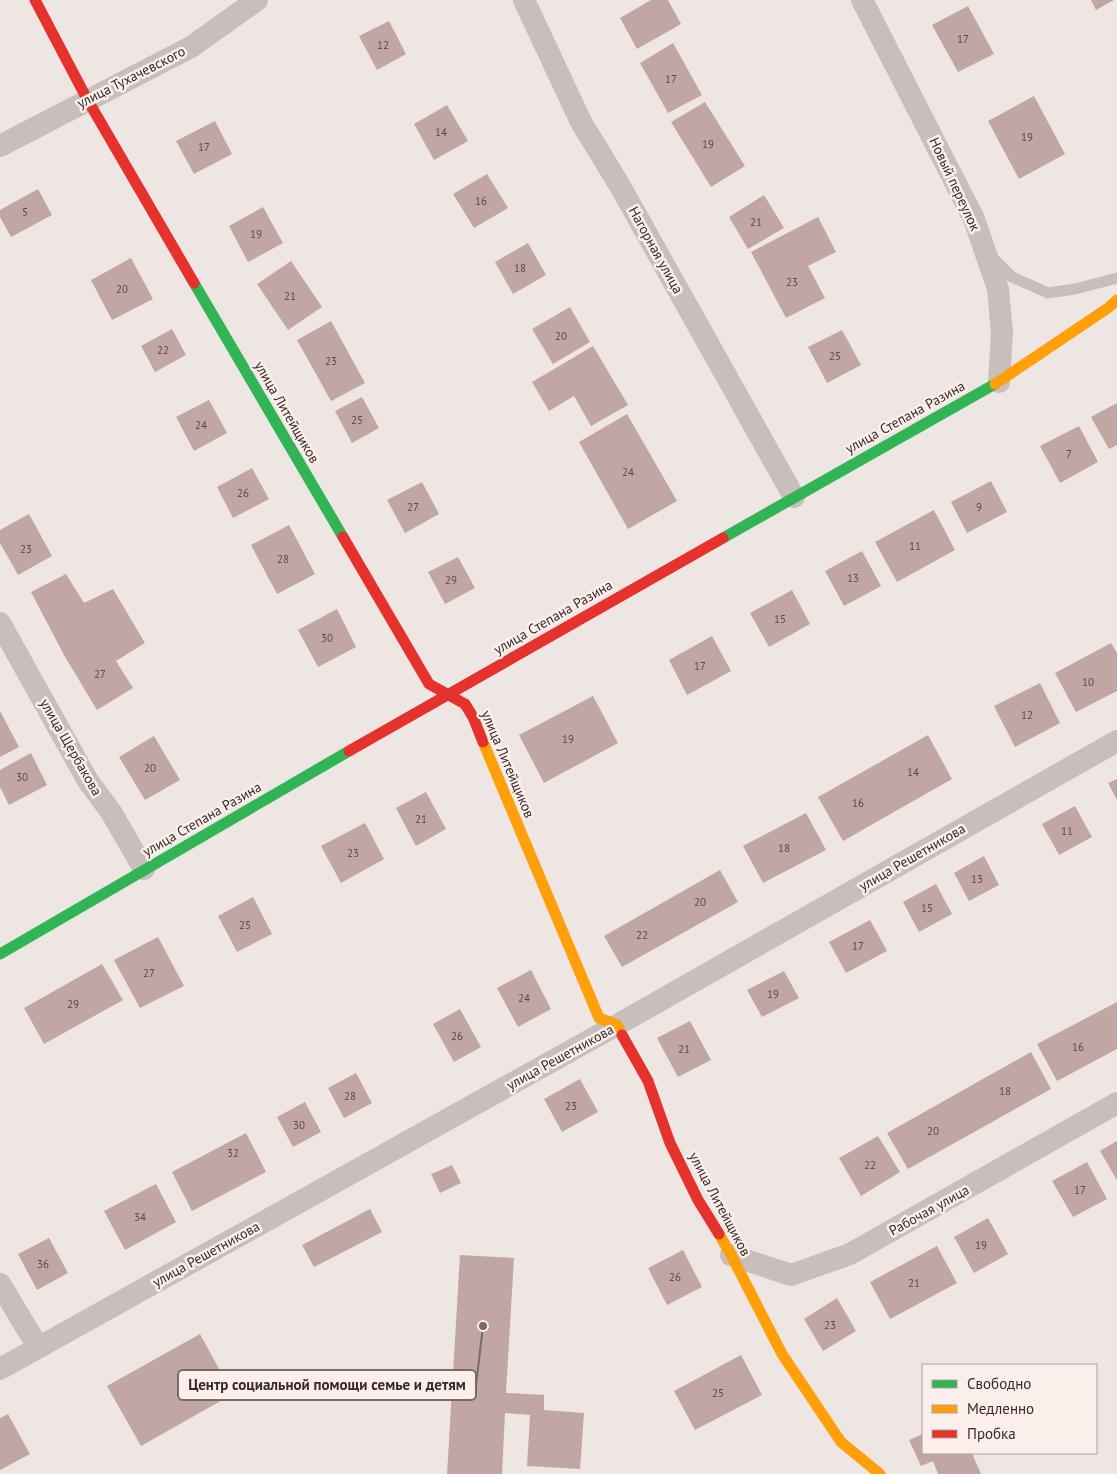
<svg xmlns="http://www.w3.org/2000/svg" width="1117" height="1474" font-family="'PT Sans',sans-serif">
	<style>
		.building { fill: #c2a6a4 }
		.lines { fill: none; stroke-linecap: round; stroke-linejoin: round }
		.lane { stroke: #c8bebb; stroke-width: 11 }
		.street { stroke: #c8bebb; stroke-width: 22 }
		.fast { stroke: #30b455; stroke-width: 11 }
		.slow { stroke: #ff9f0a; stroke-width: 11 }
		.jam { stroke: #e5322d; stroke-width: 11 }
		.labels { text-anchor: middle; stroke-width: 5; stroke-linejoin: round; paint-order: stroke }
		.number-label { font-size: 11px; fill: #5b4948 }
		.street-label { font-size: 14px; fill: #392a29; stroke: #faefeb }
		.leader { fill: none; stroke: #786c6a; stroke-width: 2 }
		.callout-dot { fill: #786c6a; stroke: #faefeb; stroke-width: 2 }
		.callout { fill: #faefeb; stroke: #786c6a; stroke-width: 2 }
		.callout-label { font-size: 15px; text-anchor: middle; font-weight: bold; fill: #392a29 }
	</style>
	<rect width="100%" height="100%" fill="#eee6e3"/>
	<path class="building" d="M651,0H668L681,24L637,49L620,18Z
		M1091,0H1114L1096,10Z
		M968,6L994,54L958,72L932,25Z
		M389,21L406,54L377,70L359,36Z
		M673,43L702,95L668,113L640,63Z
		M1034,96L1065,154L1019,179L988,121Z
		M705,102L745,166L711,187L671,122Z
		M447,105L468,141L434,160L414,124Z
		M215,121L232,154L194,174L176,141Z
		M487,174L508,208L474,228L453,194Z
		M38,189L52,215L11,237L0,217V210Z
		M764,195L784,228L748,249L729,217Z
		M263,207L283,243L248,262L229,226Z
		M818,217L836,252L808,266L825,298L786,318L751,252Z
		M528,243L546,275L513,294L495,262Z
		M131,258L153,299L112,320L91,280Z
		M291,261L322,307L288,330L257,284Z
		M570,307L590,342L553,364L532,329Z
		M331,321L365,383L331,401L297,340Z
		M172,329L186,355L155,372L141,346Z
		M842,330L861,365L827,383L808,347Z
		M593,346L628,405L591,426L574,396L549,411L532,382Z
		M362,397L379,428L352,443L335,411Z
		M209,400L227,433L194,451L176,417Z
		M1117,403V445L1109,449L1091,417Z
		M627,414L677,501L628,529L579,442Z
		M1079,426L1098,462L1060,483L1040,446Z
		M252,468L269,499L233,518L217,487Z
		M991,481L1007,512L967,533L951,502Z
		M422,482L439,514L405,533L387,500Z
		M934,510L955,550L897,582L875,542Z
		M29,514L52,556L18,575L0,543V530Z
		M289,525L315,574L277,594L251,545Z
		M862,551L881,586L844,606L825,571Z
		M458,557L475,588L445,604L428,572Z
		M66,574L84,603L113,589L145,643L116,661L133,688L97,710L64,655L31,592Z
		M792,590L810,624L769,647L750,613Z
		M337,609L356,647L318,667L298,630Z
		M712,636L731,671L687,695L669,660Z
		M1111,643L1117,653V691L1076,712L1055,673Z
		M1040,683L1060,723L1015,747L994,706Z
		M593,696L618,743L544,783L519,735Z
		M0,711L19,747L0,757Z
		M928,735L952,779L843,841L818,797Z
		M154,736L180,780L145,800L119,757Z
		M31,753L47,785L9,805L0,787V770Z
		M1117,779V800L1108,783Z
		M426,792L446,829L416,846L396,808Z
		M1075,806L1092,837L1059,855L1042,824Z
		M806,813L826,850L763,883L743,846Z
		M365,823L384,859L341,883L321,846Z
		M984,856L999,885L969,901L954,873Z
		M720,870L738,902L622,967L604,936Z
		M936,884L952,914L919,932L903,902Z
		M253,897L272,934L237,952L218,916Z
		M870,920L887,951L846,973L829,942Z
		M158,937L184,986L140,1008L114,960Z
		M102,964L123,1000L44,1044L24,1008Z
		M531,970L551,1009L518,1027L497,988Z
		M784,971L799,998L762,1017L747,990Z
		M1117,1002V1049L1057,1081L1037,1044Z
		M460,1009L481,1047L454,1062L433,1024Z
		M690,1021L711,1060L678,1077L657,1038Z
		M1031,1052L1051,1089L908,1169L887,1133Z
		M356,1073L372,1103L344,1118L328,1088Z
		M580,1079L598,1112L562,1132L544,1099Z
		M305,1102L321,1132L293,1147L277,1117Z
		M246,1133L266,1172L192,1211L172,1172Z
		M878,1136L900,1172L861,1196L839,1158Z
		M1117,1141V1180L1100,1151Z
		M1087,1162L1107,1199L1073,1217L1052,1181Z
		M452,1165L461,1183L440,1193L431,1174Z
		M156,1184L176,1222L125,1250L104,1211Z
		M370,1209L382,1232L314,1267L302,1245Z
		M988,1218L1008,1254L974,1273L954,1237Z
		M49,1238L68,1273L37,1290L18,1254Z
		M937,1246L957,1283L890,1319L870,1282Z
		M683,1250L702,1287L667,1305L648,1268Z
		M460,1255L514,1258L506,1393L544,1395V1410L584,1413L580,1469L527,1466L530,1415L505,1413L502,1474H447Z
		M837,1298L856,1331L823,1351L804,1319Z
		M200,1334L233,1394L141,1446L107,1386Z
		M741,1355L762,1395L695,1430L674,1391Z
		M8,1414L30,1454L0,1470V1418Z
		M923,1434V1453H972L981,1474H938L933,1461L921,1466L909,1440Z"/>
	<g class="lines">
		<path class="lane" d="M992,257L1012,277L1048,293L1075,289L1117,278"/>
		<path class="street" d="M524,0L581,122L620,186L794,497
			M862,0L974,219L998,289L1002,333L999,382
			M0,146L191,47L257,0
			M0,623L88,781L111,812L144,869
			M731,1255L791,1275L850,1254L1117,1103
			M0,1284L38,1347
			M0,1369L617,1025L1117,741"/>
		<path class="fast" d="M194,283L343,537
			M723,538L995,384
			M0,954L349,751"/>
		<path class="slow" d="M995,384L1108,308L1117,300
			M483,742L599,1018L617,1025L622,1035
			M719,1234L731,1255L782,1354L841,1442L880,1474"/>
		<path class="jam" d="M35,0L87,99L194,283
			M343,537L429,684L465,704L473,717L483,742
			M349,751L723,538
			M622,1035L648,1081L670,1143L698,1200L719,1234"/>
	</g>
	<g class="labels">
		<g class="number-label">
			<text x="963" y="43">17</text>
			<text x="383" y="49">12</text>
			<text x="671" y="83">17</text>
			<text x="441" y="136">14</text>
			<text x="1027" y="141">19</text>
			<text x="708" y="148">19</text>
			<text x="204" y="151">17</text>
			<text x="481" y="205">16</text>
			<text x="25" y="216">5</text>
			<text x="756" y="226">21</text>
			<text x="256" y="238">19</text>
			<text x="520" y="272">18</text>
			<text x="792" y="286">23</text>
			<text x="122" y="293">20</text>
			<text x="290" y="300">21</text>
			<text x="561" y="340">20</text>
			<text x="163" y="354">22</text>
			<text x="835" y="360">25</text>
			<text x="331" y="365">23</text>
			<text x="357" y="424">25</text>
			<text x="201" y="429">24</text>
			<text x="1069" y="458">7</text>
			<text x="628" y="476">24</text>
			<text x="243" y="497">26</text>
			<text x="413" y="511">27</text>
			<text x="979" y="511">9</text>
			<text x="915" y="550">11</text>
			<text x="26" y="553">23</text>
			<text x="283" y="563">28</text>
			<text x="853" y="582">13</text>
			<text x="451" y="584">29</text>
			<text x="780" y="623">15</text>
			<text x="327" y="642">30</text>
			<text x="700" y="670">17</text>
			<text x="100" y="678">27</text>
			<text x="1088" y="686">10</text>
			<text x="1027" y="719">12</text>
			<text x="568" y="743">19</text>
			<text x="150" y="772">20</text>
			<text x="913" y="776">14</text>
			<text x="22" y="781">30</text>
			<text x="858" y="807">16</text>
			<text x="421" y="823">21</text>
			<text x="1067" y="835">11</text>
			<text x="784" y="852">18</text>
			<text x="353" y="857">23</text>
			<text x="977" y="883">13</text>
			<text x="700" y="906">20</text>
			<text x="927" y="912">15</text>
			<text x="245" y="929">25</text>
			<text x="642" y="939">22</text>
			<text x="858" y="950">17</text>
			<text x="149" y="977">27</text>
			<text x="773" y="998">19</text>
			<text x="524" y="1002">24</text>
			<text x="73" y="1008">29</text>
			<text x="457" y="1040">26</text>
			<text x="1078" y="1051">16</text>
			<text x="684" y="1053">21</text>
			<text x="1005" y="1095">18</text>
			<text x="350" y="1100">28</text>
			<text x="571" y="1110">23</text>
			<text x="299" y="1129">30</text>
			<text x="933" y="1135">20</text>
			<text x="233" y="1157">32</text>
			<text x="870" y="1169">22</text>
			<text x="1080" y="1194">17</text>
			<text x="140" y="1221">34</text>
			<text x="981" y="1249">19</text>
			<text x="43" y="1268">36</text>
			<text x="675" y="1281">26</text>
			<text x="914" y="1287">21</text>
			<text x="830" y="1329">23</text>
			<text x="718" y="1397">25</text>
		</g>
		<g class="street-label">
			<text transform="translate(131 77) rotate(-27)" y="5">улица Тухачевского</text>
			<text transform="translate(955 184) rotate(65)" y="5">Новый переулок</text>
			<text transform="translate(656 250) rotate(61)" y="5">Нагорная улица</text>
			<text transform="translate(287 412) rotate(60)" y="5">улица Литейщиков</text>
			<text transform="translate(905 417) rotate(-29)" y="5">улица Степана Разина</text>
			<text transform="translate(553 617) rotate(-30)" y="5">улица Степана Разина</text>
			<text transform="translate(71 747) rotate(60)" y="5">улица Щербакова</text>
			<text transform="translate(508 764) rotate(67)" y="5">улица Литейщиков</text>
			<text transform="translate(202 819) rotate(-30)" y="5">улица Степана Разина</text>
			<text transform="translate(912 857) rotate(-30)" y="5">улица Решетникова</text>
			<text transform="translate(560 1057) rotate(-29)" y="5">улица Решетникова</text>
			<text transform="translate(720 1204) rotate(62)" y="5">улица Литейщиков</text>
			<text transform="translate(929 1210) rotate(-29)" y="5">Рабочая улица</text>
			<text transform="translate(206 1254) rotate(-29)" y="5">улица Решетникова</text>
		</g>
	</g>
	<path class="leader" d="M483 1326L476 1385"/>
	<circle class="callout-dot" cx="483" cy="1326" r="5"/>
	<rect class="callout" x="178" y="1370" width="298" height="30" rx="5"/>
	<g class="callout-label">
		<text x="327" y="1390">Центр социальной помощи семье и детям</text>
	</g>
	<rect x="922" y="1364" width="175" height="90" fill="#faefeb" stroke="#ada09d"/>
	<rect x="932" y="1380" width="25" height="8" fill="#30b455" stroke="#ada09d"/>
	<text x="967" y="1389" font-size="15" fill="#392a29">Свободно</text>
	<rect x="932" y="1405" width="25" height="8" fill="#ff9f0a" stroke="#ada09d"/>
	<text x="967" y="1414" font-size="15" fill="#392a29">Медленно</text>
	<rect x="932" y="1430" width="25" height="8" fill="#e5322d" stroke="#ada09d"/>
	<text x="967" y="1439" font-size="15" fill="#392a29">Пробка</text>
</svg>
